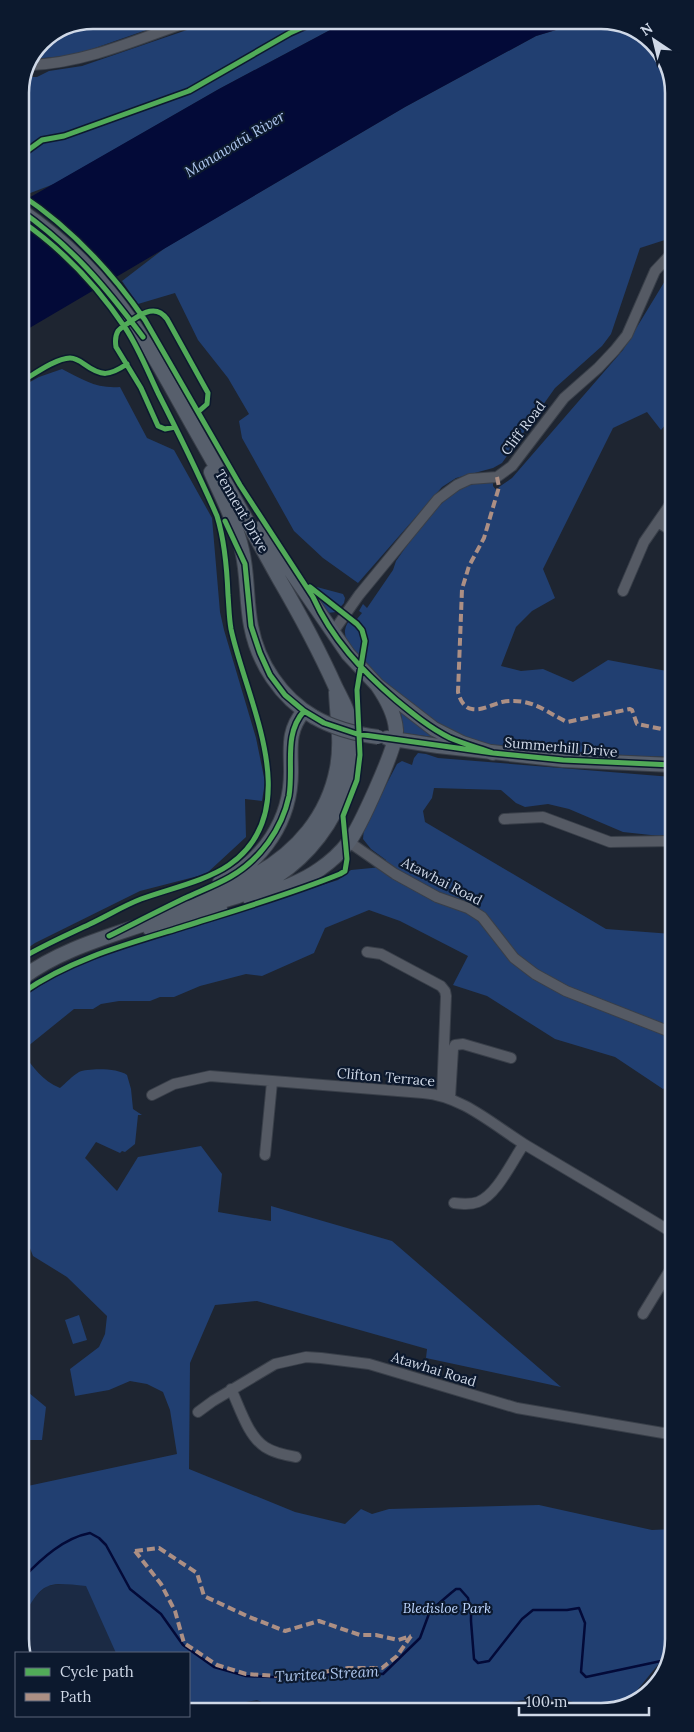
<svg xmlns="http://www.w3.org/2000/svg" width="694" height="1732" font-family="Lora,serif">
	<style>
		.built { fill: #1b2a44 }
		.green { fill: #213f71 }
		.water { fill: #030a38 }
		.pier { fill: #1e2531 }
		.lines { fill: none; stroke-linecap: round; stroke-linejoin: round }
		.stream { stroke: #030a38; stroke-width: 2.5 }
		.minor-casing { stroke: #393f49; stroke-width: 12 }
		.major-casing { stroke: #393f49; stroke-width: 16 }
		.minor { stroke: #555a64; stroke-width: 10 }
		.major { stroke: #575f6c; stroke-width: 14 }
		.major-bridge-casing { stroke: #393f49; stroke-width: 16; stroke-linecap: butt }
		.major-bridge { stroke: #575f6c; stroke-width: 14 }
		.quiet { stroke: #ac8f84; stroke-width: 4; stroke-dasharray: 8 4; stroke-linecap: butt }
		.cycleway-casing { stroke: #0c192e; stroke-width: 8 }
		.cycleway { stroke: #51ab58; stroke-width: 5 }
		.labels { text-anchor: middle; stroke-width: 4.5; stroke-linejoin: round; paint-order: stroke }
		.street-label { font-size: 14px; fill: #cfd8e7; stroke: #0c192e }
		.park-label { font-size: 14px; font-style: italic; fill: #bed6fe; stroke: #0c192e }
		.water-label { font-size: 15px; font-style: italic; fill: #aec6ed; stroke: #0c192e }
		.rim { fill: none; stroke: #cfd8e7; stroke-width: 2.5 }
	</style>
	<rect width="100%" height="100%" fill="#1e2531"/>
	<path class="built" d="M103,1578L176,1653H24V1605L47,1586Z
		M664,1662L666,1663L659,1683L625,1708L630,1699Z
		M189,1673L211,1708L257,1700L275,1708L308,1710L189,1711Z
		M562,1699L595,1708L473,1709L523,1700Z"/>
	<path class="green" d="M92,20H175L75,55L33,59L41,41Z
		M216,20H349L219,89L54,184L25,195L20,192V88L25,77H37L49,71L82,66Z
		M589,20H607L646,35L670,69L671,238L640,248L611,334L602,346L555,388L502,463L493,468L456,478L442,487L358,583L323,558L294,531L242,438L239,421L249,414L228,378L198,340L175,293L138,304L122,281L165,248L405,107L536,36Z
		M671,271V357L669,361L671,363V418L661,430L647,412L613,428L543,569L555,598L532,611L516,627L501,666L521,671L543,669L573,682L608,660L672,672V757C630,756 588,753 547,750C522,748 494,748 471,739C429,724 395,694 365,662C354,650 337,637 349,621C363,632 364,637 361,654L364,657C370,644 368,630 357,621V619L362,613L359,611L363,604L367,608L393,570L396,561C414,536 442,492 473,484C479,482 486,482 493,482V486L497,491L499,487L512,478L623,350Z
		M62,369C82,379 96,389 120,387L147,438L174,450L212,518L220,612L224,630L256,738L265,782L262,801L245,799L246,837L206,874L140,891L35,943L22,952L21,387L39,377Z
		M305,586L336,610L339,606L313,586L343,594L345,598L344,603L336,612L327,613Z
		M396,704L447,739L404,733L401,714Z
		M418,753L426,754L438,758L672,777V834L660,836L623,832L569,809L548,804L525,807L516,803L501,790L434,788L432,798L423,811L425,822L606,929L672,934L673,1082L663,1089L615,1057L555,1039L487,996L453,985L468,956L400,921L369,910L325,928L314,953L262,976L246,974L200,986L174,997H160L150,1001H119L101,1004L93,1009H74L22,1051V999C68,961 144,942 200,924C246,910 292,894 338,880L351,870L382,867L386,860L371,849L363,839L364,827L397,764L402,761L412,765L414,758Z
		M22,1053C34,1067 42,1081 60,1088C66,1083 72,1076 79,1072C89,1068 118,1068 127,1075L131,1089L133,1109L142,1115H138L135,1144L125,1152L122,1151L120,1153L96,1142L85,1158L117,1191L138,1157L201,1146L222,1174L218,1212L271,1221V1206L392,1241L561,1387L426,1358L427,1349L257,1301L215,1305L190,1363L189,1469L295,1512L345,1524L361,1509L372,1514L389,1509L539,1505L652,1530L674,1529V1640L666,1663L661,1661L630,1699L625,1708H595L562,1699L523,1700L473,1709L308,1710L275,1708L257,1700L212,1708L211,1711H189V1653H116L86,1586C48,1582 43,1581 24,1615L23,1487L177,1454L170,1410L163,1392L147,1384L130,1381L109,1390L75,1396L70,1369L99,1347L105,1334L107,1316L67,1277L33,1256L23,1230Z
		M79,1315L87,1340L73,1344L65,1320Z
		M23,1388L46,1407L42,1440H23Z"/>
	<path class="water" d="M349,20H589L536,36L405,107L21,333L20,203L219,89Z"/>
	<path class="pier" d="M27,196L57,220L117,279L95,291L76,271L50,246L20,223V200Z"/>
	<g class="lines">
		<path class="stream" d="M24,1577C42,1558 64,1538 90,1533L99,1538L106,1545L130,1589L161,1614L183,1645L214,1667L246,1676L295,1678L350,1672L383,1674L420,1638L430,1611L451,1593L456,1589H460L468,1598L471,1611V1621L474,1659L478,1663L489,1661L522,1619L533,1610H567L579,1608L585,1623L581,1672L586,1677L661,1661L666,1663"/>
		<defs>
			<path id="minor" d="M31,65C86,63 141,38 193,20
				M659,523L671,530
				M623,591L644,542L671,503
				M333,632L359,595L438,499L457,485L470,479L497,477L512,466L564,398L598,368L615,350L627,335L655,271L671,254
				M504,819L543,817L610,842L672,841
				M349,842L395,874L437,897L468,908L482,917L514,958L535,974L566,991L673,1033
				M367,952L381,954L441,986L445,991L446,996L442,1096
				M152,1095L174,1084L210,1076L423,1093C462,1096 492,1124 524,1144C574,1174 624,1203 673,1233
				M450,1098L453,1049L455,1045L463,1044L511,1058
				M265,1155L272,1082
				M454,1203C462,1204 470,1205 478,1202C497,1195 512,1161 524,1144
				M643,1314L673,1265
				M231,1389C240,1408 248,1436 265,1447C274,1453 285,1455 296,1457
				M198,1412L213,1401L275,1364L306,1357L321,1358L369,1364L517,1408L663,1433L674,1432
				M509,1709L545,1705L577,1709"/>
			<path id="major" d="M20,210C55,234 86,262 112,295C144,335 167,380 192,424C221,475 250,526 278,577C299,613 319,650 336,688C342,700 349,711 351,725C360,808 300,881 222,901C210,904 198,906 186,908
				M211,472C222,498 236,523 242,550C248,575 246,601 251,626C258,663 281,698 314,717
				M261,528L348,654L377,685L434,729L462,743L493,753
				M387,738L438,746L563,760L672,765
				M220,882C263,862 291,820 291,772C291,748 287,731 304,711
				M250,899C274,891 299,884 320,869C330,862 341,852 348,843C359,829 397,747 396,730C395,714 386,698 377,685
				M150,929L173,924L220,909
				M22,978C70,942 132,932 186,908C197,903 206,897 216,892C229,886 242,882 255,875C297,852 328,816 337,768C342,742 337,718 336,692"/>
		</defs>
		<use href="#minor" class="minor-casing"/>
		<use href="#major" class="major-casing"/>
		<use href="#minor" class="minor"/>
		<use href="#major" class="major"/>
		<defs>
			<path id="major-bridge" d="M314,717C335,729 355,734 378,737"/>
		</defs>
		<use href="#major-bridge" class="major-bridge-casing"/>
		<use href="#major-bridge" class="major-bridge"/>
		<path class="quiet" d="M497,477L499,487L484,538L469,566L462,589L458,692C460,700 464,708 472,709C482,711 493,704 502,702C531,697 544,711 567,722L630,709L632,710L637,724L672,731
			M135,1551L161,1584L175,1611L184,1643L217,1665L246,1674L292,1677L348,1668H382L397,1656L411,1636
			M135,1551L159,1548L197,1573L204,1596L247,1616L285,1631L319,1621L360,1635H376L398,1640L411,1636"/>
		<defs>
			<path id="cycleway" d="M20,156L42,140L64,136L189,91L290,33L319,20
				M20,194C70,227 111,271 145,320L240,485L313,597C332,639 362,671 396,700C413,714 430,728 450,738C464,744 479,748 493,753
				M20,210C72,247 105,286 143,337
				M20,220C62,249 98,287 126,329C139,349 148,372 158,393C179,434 199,475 217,516C225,542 227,568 228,595C229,606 229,618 231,629C246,700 308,810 229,865C206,881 168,889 141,899C123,906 107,916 90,924C67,935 44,945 22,958
				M21,382C33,375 56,358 70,358C76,358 80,361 84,364C102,377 109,376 127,364
				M175,427L165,429L158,426L141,388L116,347C115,341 115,336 118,331C121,327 127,324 131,321C143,313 156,304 167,319L208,393L207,404L198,412
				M225,521L245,564L251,626L260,653L270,675L285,695L304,711L324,723L357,734L493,753L563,760L672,765
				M109,936C135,923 160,910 185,898C200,891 216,885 230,877C260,860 282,829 289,796C294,766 283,735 304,711
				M22,993C68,961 120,946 173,930C229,912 286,896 340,874L345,871L347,859L343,816L357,780L360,755L357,690L365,641L362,630L357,624L310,587"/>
		</defs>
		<use href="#cycleway" class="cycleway-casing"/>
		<use href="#cycleway" class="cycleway"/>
	</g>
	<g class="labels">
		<g class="street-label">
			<text transform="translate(523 428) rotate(-53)" y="5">Cliff Road</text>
			<text transform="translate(242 511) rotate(60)" y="5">Tennent Drive</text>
			<text transform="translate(561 747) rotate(5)" y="5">Summerhill Drive</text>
			<text transform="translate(442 881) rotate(27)" y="5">Atawhai Road</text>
			<text transform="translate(386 1077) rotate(5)" y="5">Clifton Terrace</text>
			<text transform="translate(434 1369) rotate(17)" y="5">Atawhai Road</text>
		</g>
		<g class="park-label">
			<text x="447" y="1613">Bledisloe Park</text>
		</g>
		<g class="water-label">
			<text transform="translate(235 144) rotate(-31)" y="5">Manawatū River</text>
			<text transform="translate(327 1674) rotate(-3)" y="5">Turitea Stream</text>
		</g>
	</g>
	<path d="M0 0H694V1732H0ZM93 29H601A64 64 0 0 1 665 93V1639A64 64 0 0 1 601 1703H93A64 64 0 0 1 29 1639V93A64 64 0 0 1 93 29Z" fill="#0c192e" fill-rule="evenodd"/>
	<path class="rim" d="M93 29H601A64 64 0 0 1 665 93V1639A64 64 0 0 1 601 1703H93A64 64 0 0 1 29 1639V93A64 64 0 0 1 93 29Z"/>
	<rect x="15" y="1652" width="175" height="65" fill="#0c192e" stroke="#5a6578"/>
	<rect x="25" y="1668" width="25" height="8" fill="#51ab58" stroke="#5a6578"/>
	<text x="60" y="1677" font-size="15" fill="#cfd8e7">Cycle path</text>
	<rect x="25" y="1693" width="25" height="8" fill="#ac8f84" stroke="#5a6578"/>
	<text x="60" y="1702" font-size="15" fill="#cfd8e7">Path</text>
	<g transform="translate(654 40) rotate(325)" stroke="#0c192e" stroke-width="4" paint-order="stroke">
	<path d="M0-4L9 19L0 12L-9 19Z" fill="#cfd8e7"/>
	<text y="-8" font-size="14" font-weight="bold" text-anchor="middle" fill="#cfd8e7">N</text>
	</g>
	<path d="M519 1707v8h130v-8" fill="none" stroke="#cfd8e7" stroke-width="2.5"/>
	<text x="526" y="1707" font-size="15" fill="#cfd8e7" stroke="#0c192e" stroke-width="4" paint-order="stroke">100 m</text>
</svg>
